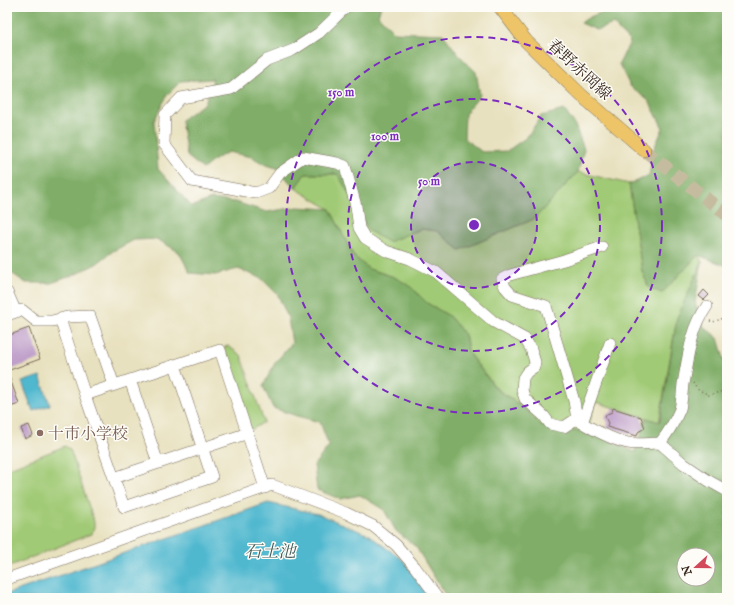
<svg xmlns="http://www.w3.org/2000/svg" width="734" height="605" font-family="'IM FELL English','Noto Serif JP',serif">
	<style>
		.green { fill: #a1ca76; stroke: #6e7a4a }
		.forest { fill: #80ae67; stroke: #5e6c42; fill-rule: evenodd }
		.water { fill: #50b8cf; stroke: #467176 }
		.building { fill: #be9dc9 }
		.lines { fill: none; stroke-linecap: round; stroke-linejoin: round }
		.major-tunnel { stroke: #c5bc9f; stroke-width: 13; stroke-dasharray: 13 6; stroke-linecap: butt }
		.minor-casing { stroke: #786a56; stroke-width: 12 }
		.major-casing { stroke: #786a56; stroke-width: 14 }
		.path { stroke: #786a56; stroke-width: 1.5; stroke-dasharray: 1 3; stroke-linecap: butt }
		.minor { stroke: #fff; stroke-width: 11 }
		.major { stroke: #eec469; stroke-width: 13 }
		.ring { fill: none; stroke: #7b2cbf; stroke-width: 2; stroke-dasharray: 7 5 }
		.education-dot { fill: #8d6e63; stroke: #fdfcf7; stroke-width: 1.5 }
		.labels { text-anchor: middle; stroke-width: 3; stroke-linejoin: round; paint-order: stroke }
		.street-label { font-size: 16px; fill: #3b2a1e; stroke: #fdfcf7 }
		.education-label { font-size: 16px; fill: #785e54; stroke: #fdfcf7; text-anchor: start }
		.water-label { font-size: 17px; font-style: italic; fill: #425c5c; stroke: #fdfcf7 }
		.centre { fill: #7b2cbf; stroke: #fdfcf7; stroke-width: 2 }
		.ring-label { font-size: 12px; text-anchor: middle; font-weight: bold; fill: #7b2cbf; stroke: #fdfcf7; stroke-width: 3; stroke-linejoin: round; paint-order: stroke }
	</style>
	<rect width="100%" height="100%" fill="#fdfcf7"/>
	<filter id="ink" filterUnits="userSpaceOnUse"><feTurbulence type="fractalNoise" baseFrequency=".025" numOctaves="2"/><feDisplacementMap in="SourceGraphic" scale="8" xChannelSelector="R" yChannelSelector="G"/><feConvolveMatrix kernelMatrix="1 2 1 2 8 2 1 2 1" color-interpolation-filters="sRGB"/></filter>
	<filter id="wash" filterUnits="userSpaceOnUse"><feTurbulence type="fractalNoise" baseFrequency=".012" numOctaves="4" result="noise"/><feDisplacementMap in="SourceGraphic" scale="16" xChannelSelector="R" yChannelSelector="G"/><feGaussianBlur stdDeviation="0.9" result="paint"/><feColorMatrix in="noise" values="0 0 0 0 0 0 0 0 0 0 0 0 0 0 0 0 0 1.4 0 .05"/><feComposite in="paint" operator="in"/></filter>
	<g filter="url(#wash)">
		<rect width="100%" height="100%" fill="#e8e1bf"/>
		<path class="green" d="M578,172L629,184L642,271L649,288L662,293L698,255L702,262L677,318L659,422L596,402L587,430L564,432L541,425L524,408L497,389L469,354L465,335L449,316L427,303L410,286L394,277L369,269L354,256L330,209L295,188L305,174H339L369,231L388,242L421,229L437,231L460,250L534,219Z
			M228,346L241,355L264,422L251,430L224,347Z
			M65,446L69,449L71,452L94,522V528L91,534L7,567V469Z"/>
		<path class="forest" d="M7,7H381L378,15L394,32L443,34L458,54L476,72L480,95L465,114L464,138L482,152L507,151L527,137L541,116L564,110L574,123L584,149L578,172L534,219L460,250L437,231L421,229L388,242L369,231L338,174H305L295,188L277,168L266,165L252,157L228,152L214,160L203,169L187,156L181,120L205,103L213,79L181,81L167,95L154,121L158,169L192,207L211,199L235,202L267,212L297,207L330,209L354,257L369,269L394,277L410,286L427,303L449,316L465,335L469,354L497,390L524,408L541,425L564,432L587,430L635,452L646,418L660,422L677,318L702,262L695,303L704,327L718,338L725,362L727,364V598H451L444,593L416,547L396,531L384,510L360,495L340,499L317,490L314,465L329,446L320,422L297,416L273,408L263,386L275,363L292,343L288,318L278,295L261,278L238,269L215,275L190,273L179,252L157,239L134,240L113,251L96,264L74,275L51,283H26L7,270ZM684,555H708V579H684Z
			M614,7H727V266L698,255L662,293L649,288L642,271L629,184L649,176L653,151L663,128L649,101L630,86L619,64L630,42L613,24L597,30L581,23C591,14 602,14 614,7Z"/>
		<path class="water" d="M40,376L50,405L33,411L22,382Z
			M268,503L318,514L369,535L404,561L429,598H7V594Z"/>
		<g id="blocks">
			<path class="building" d="M704,290L709,295L704,300L699,296Z
				M29,328L40,359L7,371V336Z
				M8,373L19,404L7,408V374Z
				M613,408L641,417L645,428L638,432L637,436L607,427L608,423L605,417L607,414L612,412Z
				M29,425L33,435L25,439L21,428Z"/>
		</g>
	</g>
	<g filter="url(#ink)">
		<use href="#blocks" fill-opacity="0" stroke="#786a56" stroke-width="1"/>
		<g class="lines">
			<path class="major-tunnel" d="M644,150L727,215"/>
			<defs>
				<path id="minor" d="M346,7L319,33L293,50L267,60L231,89L181,98L165,115L164,144L192,181L256,193L269,188L280,173L303,157L337,163L345,166L356,206L359,228L365,238L386,251L410,259L436,272L494,322L525,339L531,349L535,362L534,367L527,372L523,378L522,390L525,399L544,416L550,424L564,427L573,421L577,419
					M602,247L564,260L510,275L502,279L505,287L512,295L546,306L574,401L577,419C587,427 615,441 628,443C638,445 650,443 660,443L684,464L709,481L727,491
					M7,292L16,312L7,315
					M16,312L22,310L36,321H52L67,317L90,316L114,385
					M60,319L85,395
					M175,365L212,477L124,507L85,395L220,350L265,488
					M130,380L158,463
					M582,423L610,343
					M660,443C668,433 675,421 680,409C682,401 682,392 683,384C688,357 691,329 707,306
					M114,478L248,433
					M7,579L272,485L346,513L373,526L396,545L415,567L438,598"/>
				<path id="major" d="M500,7L526,41L581,95L644,150"/>
			</defs>
			<use href="#minor" class="minor-casing"/>
			<use href="#major" class="major-casing"/>
			<path class="path" d="M710,321L713,322L727,317
				M693,383L697,389L709,395L727,390"/>
			<use href="#minor" class="minor"/>
			<use href="#major" class="major"/>
		</g>
	</g>
	<circle cx="474" cy="225" r="63" fill="#7b2cbf" fill-opacity=".12"/>
	<g class="ring">
		<circle cx="474" cy="225" r="63"/>
		<circle cx="474" cy="225" r="126"/>
		<circle cx="474" cy="225" r="188"/>
	</g>
	<circle class="education-dot" cx="40" cy="433" r="4"/>
	<g class="labels">
		<g class="street-label">
			<text transform="translate(580 69) rotate(43)" y="6">春野赤岡線</text>
		</g>
		<g class="education-label">
			<text x="48" y="439">十市小学校</text>
		</g>
		<g class="water-label">
			<text x="270" y="557">石土池</text>
		</g>
	</g>
	<circle cx="474" cy="225" r="6" class="centre"/>
	<g class="ring-label">
		<text x="341" y="96">150 m</text>
		<text x="385" y="140">100 m</text>
		<text x="429" y="185">50 m</text>
	</g>
	<rect width="734" height="605" fill="none" stroke="#fdfcf7" stroke-width="24"/>
	<g transform="translate(696 567) rotate(249)"><circle r="19" fill="#fdfcf7" stroke="#afa8a0"/>
	<path d="M0-3L7 15L0 10L-7 15Z" fill="#d1495b"/>
	<text y="-6" font-size="11" font-weight="bold" text-anchor="middle" fill="#3b2a1e">N</text>
	</g>
</svg>
